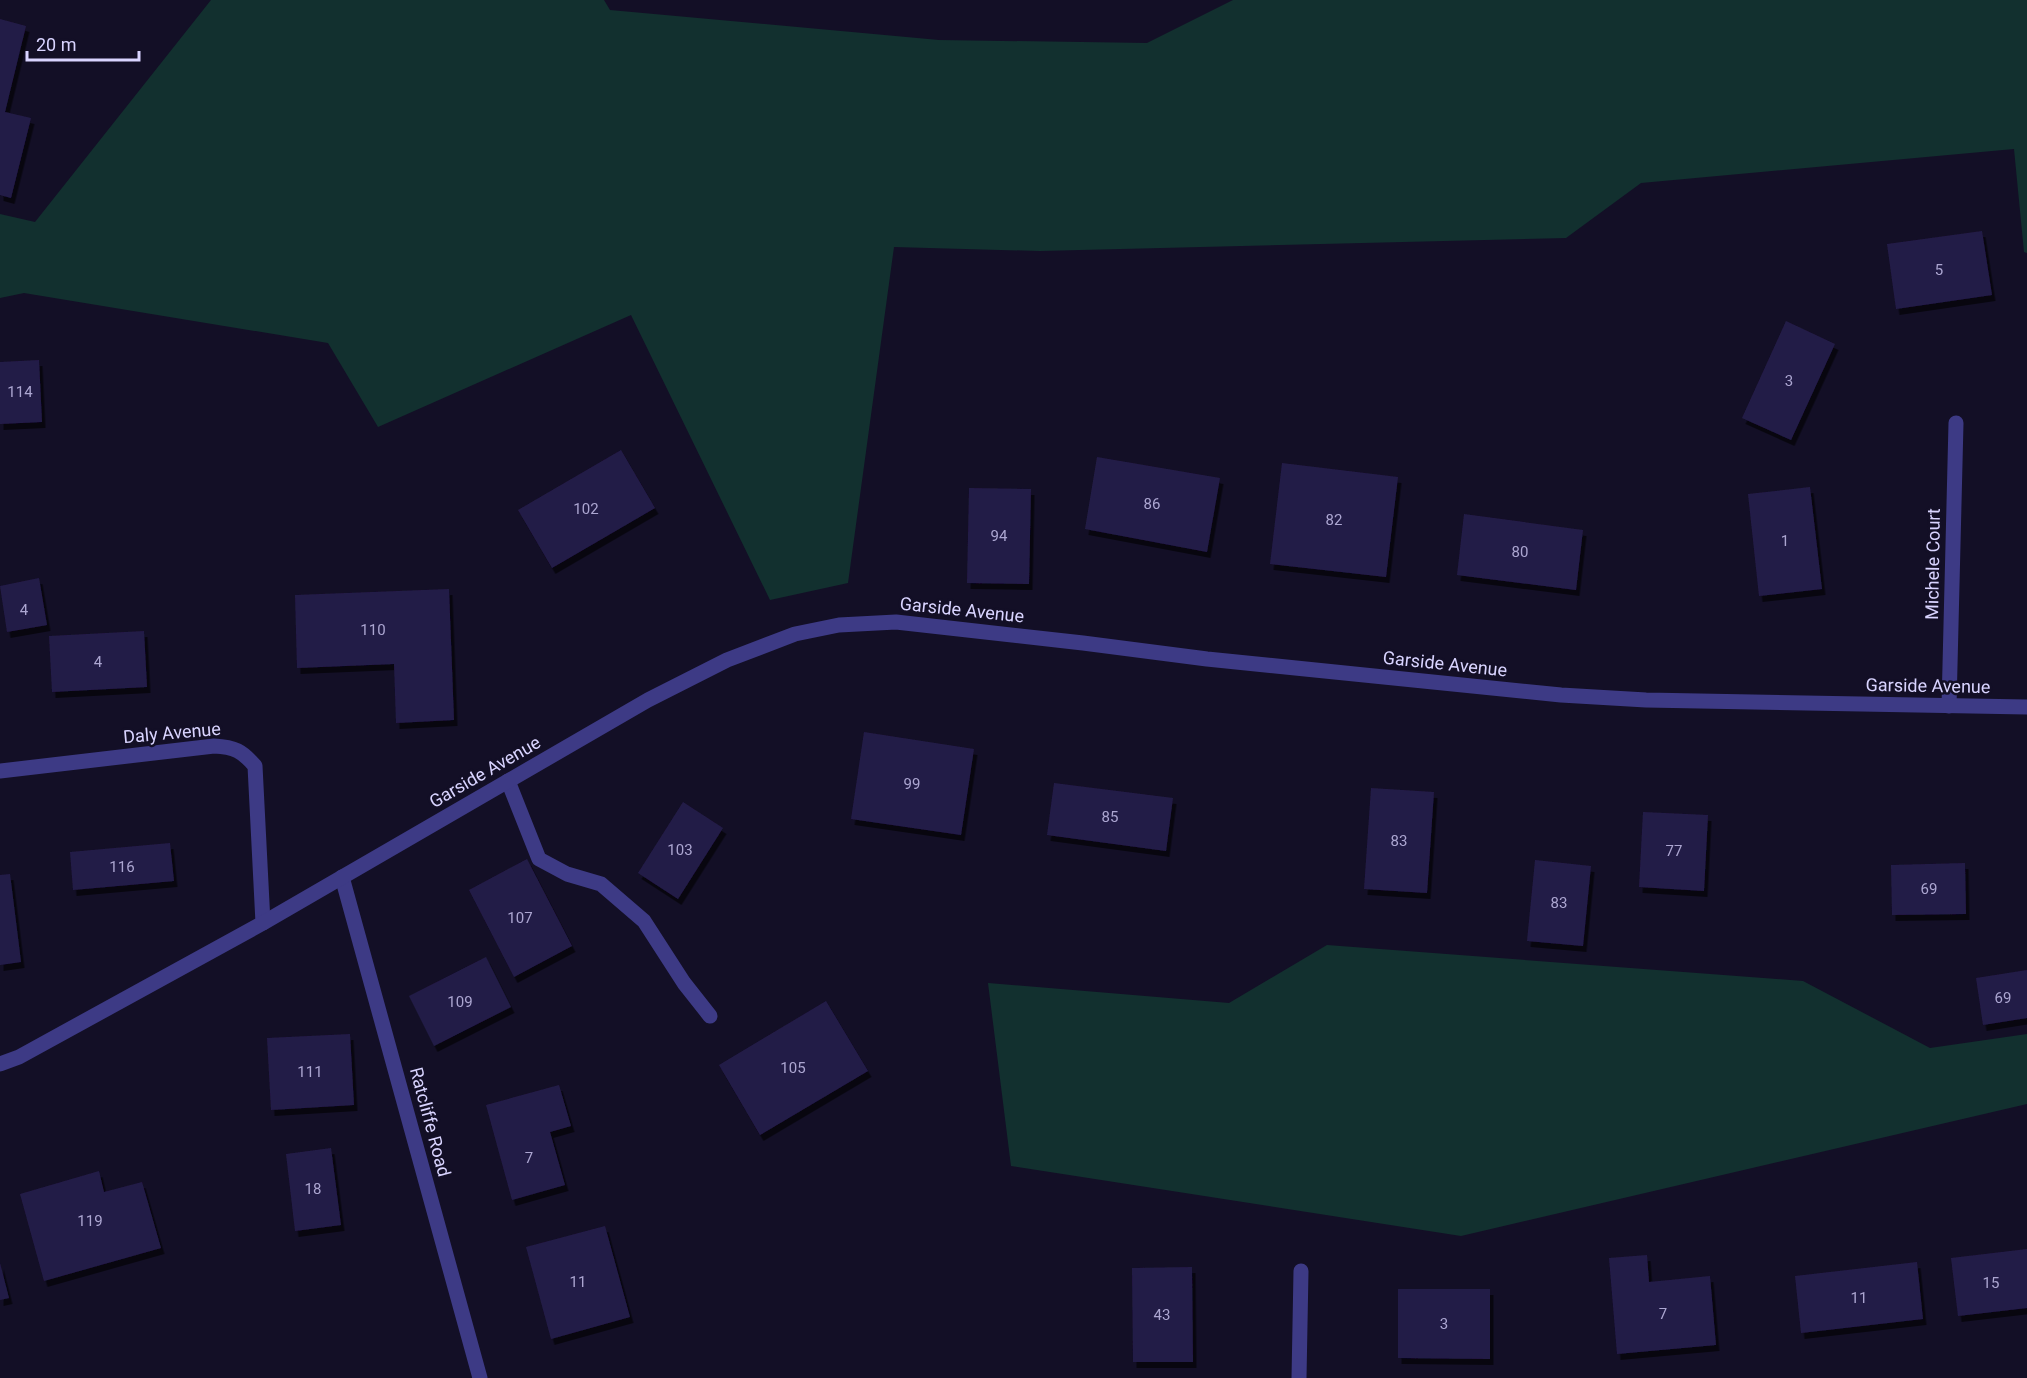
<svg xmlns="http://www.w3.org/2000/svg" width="2027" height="1378" font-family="Roboto,sans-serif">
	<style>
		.green { fill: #12302f }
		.building { fill: #241b47; filter: url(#shadow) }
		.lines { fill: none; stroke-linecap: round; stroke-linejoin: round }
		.service { stroke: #3d3a85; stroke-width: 15 }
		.minor { stroke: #3d3a85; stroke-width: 15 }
		.tertiary { stroke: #3d3a85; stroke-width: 15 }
		.labels { text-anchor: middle; stroke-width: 5; stroke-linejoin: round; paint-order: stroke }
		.number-label { font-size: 15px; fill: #aca6d1 }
		.street-label { font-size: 18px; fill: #d9d4ff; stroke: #130f26 }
	</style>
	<defs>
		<filter id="shadow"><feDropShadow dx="3.5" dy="6" stdDeviation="0" flood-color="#0009"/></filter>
	</defs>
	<rect width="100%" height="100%" fill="#130f26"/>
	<path class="green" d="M211,0H604L610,10L939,40L1147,43L1233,0H2027V253L2024,252L2014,149L1641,183L1566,238L1040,251L894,247L848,583L770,600L631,315L378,427L328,343L24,293L0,298V214L35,222Z
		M1327,945L1803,981L1930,1048L2027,1034V1104L1461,1236L1011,1166L988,983L1229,1003Z"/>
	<path class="building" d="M0,19L26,26L5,112L31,118L11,198L0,195Z
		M1982,231L1992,295L1896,309L1887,244Z
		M1786,321L1835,344L1791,440L1742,418Z
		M39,360L42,422L0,424V362Z
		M621,450L655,508L552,568L518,510Z
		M1097,457L1220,478L1207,552L1085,529Z
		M1282,463L1398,477L1386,577L1270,564Z
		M1810,487L1822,589L1759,596L1748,494Z
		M969,488L1031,489L1029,584L967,583Z
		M1464,514L1583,530L1576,590L1457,575Z
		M39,578L47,625L7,632L0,586Z
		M449,589L454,720L396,723L394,664L297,668L295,595Z
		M144,631L147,687L52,692L49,636Z
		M864,732L974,749L961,835L851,819Z
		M1054,783L1173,798L1166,851L1047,835Z
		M1371,788L1434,792L1427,893L1364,889Z
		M683,802L723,828L678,899L638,873Z
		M1643,812L1708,815L1704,891L1639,887Z
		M170,843L174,881L73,890L70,852Z
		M527,859L572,946L514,977L469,890Z
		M1535,860L1591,866L1583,946L1527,941Z
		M1965,863L1966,914L1892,915L1891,865Z
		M10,874L21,962L0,965V875Z
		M486,957L511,1007L434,1046L409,996Z
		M2027,970V1018L1983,1025L1976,978Z
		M826,1001L868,1071L760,1135L719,1065Z
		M350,1034L354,1105L271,1110L267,1038Z
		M559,1085L571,1126L550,1132L565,1185L512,1200L486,1105Z
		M331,1148L341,1225L295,1231L286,1154Z
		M99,1171L104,1192L142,1182L161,1248L44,1281L20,1194Z
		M605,1226L630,1317L551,1339L526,1247Z
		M2027,1249V1308L1958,1316L1951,1258Z
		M1647,1255L1649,1282L1710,1276L1716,1345L1617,1354L1609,1258Z
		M1917,1262L1923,1319L1801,1333L1795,1276Z
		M0,1263L9,1298L0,1300Z
		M1192,1267L1193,1362H1133L1132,1268Z
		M1398,1289H1490V1359L1398,1358Z"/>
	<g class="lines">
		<path class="service" d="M508,781L539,859L567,874L601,884L644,921L684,983L710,1016"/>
		<path class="minor" d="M1949,706L1956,423
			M0,771L214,746C235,747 242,751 255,766L263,923
			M342,877L480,1378
			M1299,1378L1301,1271"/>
		<path class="tertiary" d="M0,1064L19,1057L263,923L648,700L727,660L795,634L839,625L896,622L1083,643L1207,659L1561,695L1646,700L2027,707"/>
	</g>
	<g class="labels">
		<g class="number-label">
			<text x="1939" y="275">5</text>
			<text x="1789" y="386">3</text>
			<text x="20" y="397">114</text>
			<text x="1152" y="509">86</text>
			<text x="586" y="514">102</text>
			<text x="1334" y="525">82</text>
			<text x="999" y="541">94</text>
			<text x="1785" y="546">1</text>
			<text x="1520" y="557">80</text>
			<text x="24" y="615">4</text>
			<text x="373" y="635">110</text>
			<text x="98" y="667">4</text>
			<text x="912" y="789">99</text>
			<text x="1110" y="822">85</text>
			<text x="1399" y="846">83</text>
			<text x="680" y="855">103</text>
			<text x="1674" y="856">77</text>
			<text x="122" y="872">116</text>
			<text x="1929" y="894">69</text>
			<text x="1559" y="908">83</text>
			<text x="520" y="923">107</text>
			<text x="2003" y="1003">69</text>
			<text x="460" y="1007">109</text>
			<text x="793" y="1073">105</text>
			<text x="310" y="1077">111</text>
			<text x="529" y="1163">7</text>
			<text x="313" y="1194">18</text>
			<text x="90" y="1226">119</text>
			<text x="578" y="1287">11</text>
			<text x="1991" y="1288">15</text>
			<text x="1859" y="1303">11</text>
			<text x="1663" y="1319">7</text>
			<text x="1162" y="1320">43</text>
			<text x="1444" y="1329">3</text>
		</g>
		<g class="street-label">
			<text transform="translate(1933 564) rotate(-89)" y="6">Michele Court</text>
			<text transform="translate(962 610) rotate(6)" y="6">Garside Avenue</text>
			<text transform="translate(1445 664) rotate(6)" y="6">Garside Avenue</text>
			<text transform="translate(1928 686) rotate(1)" y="6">Garside Avenue</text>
			<text transform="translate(172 733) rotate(-5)" y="6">Daly Avenue</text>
			<text transform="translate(485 772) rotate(-30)" y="6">Garside Avenue</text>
			<text transform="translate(430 1122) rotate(75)" y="6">Ratcliffe Road</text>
		</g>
	</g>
	<path d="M27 51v9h112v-9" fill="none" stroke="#d9d4ff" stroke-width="3"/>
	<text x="36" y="51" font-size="18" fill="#d9d4ff" stroke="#130f26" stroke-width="4.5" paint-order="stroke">20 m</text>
</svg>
